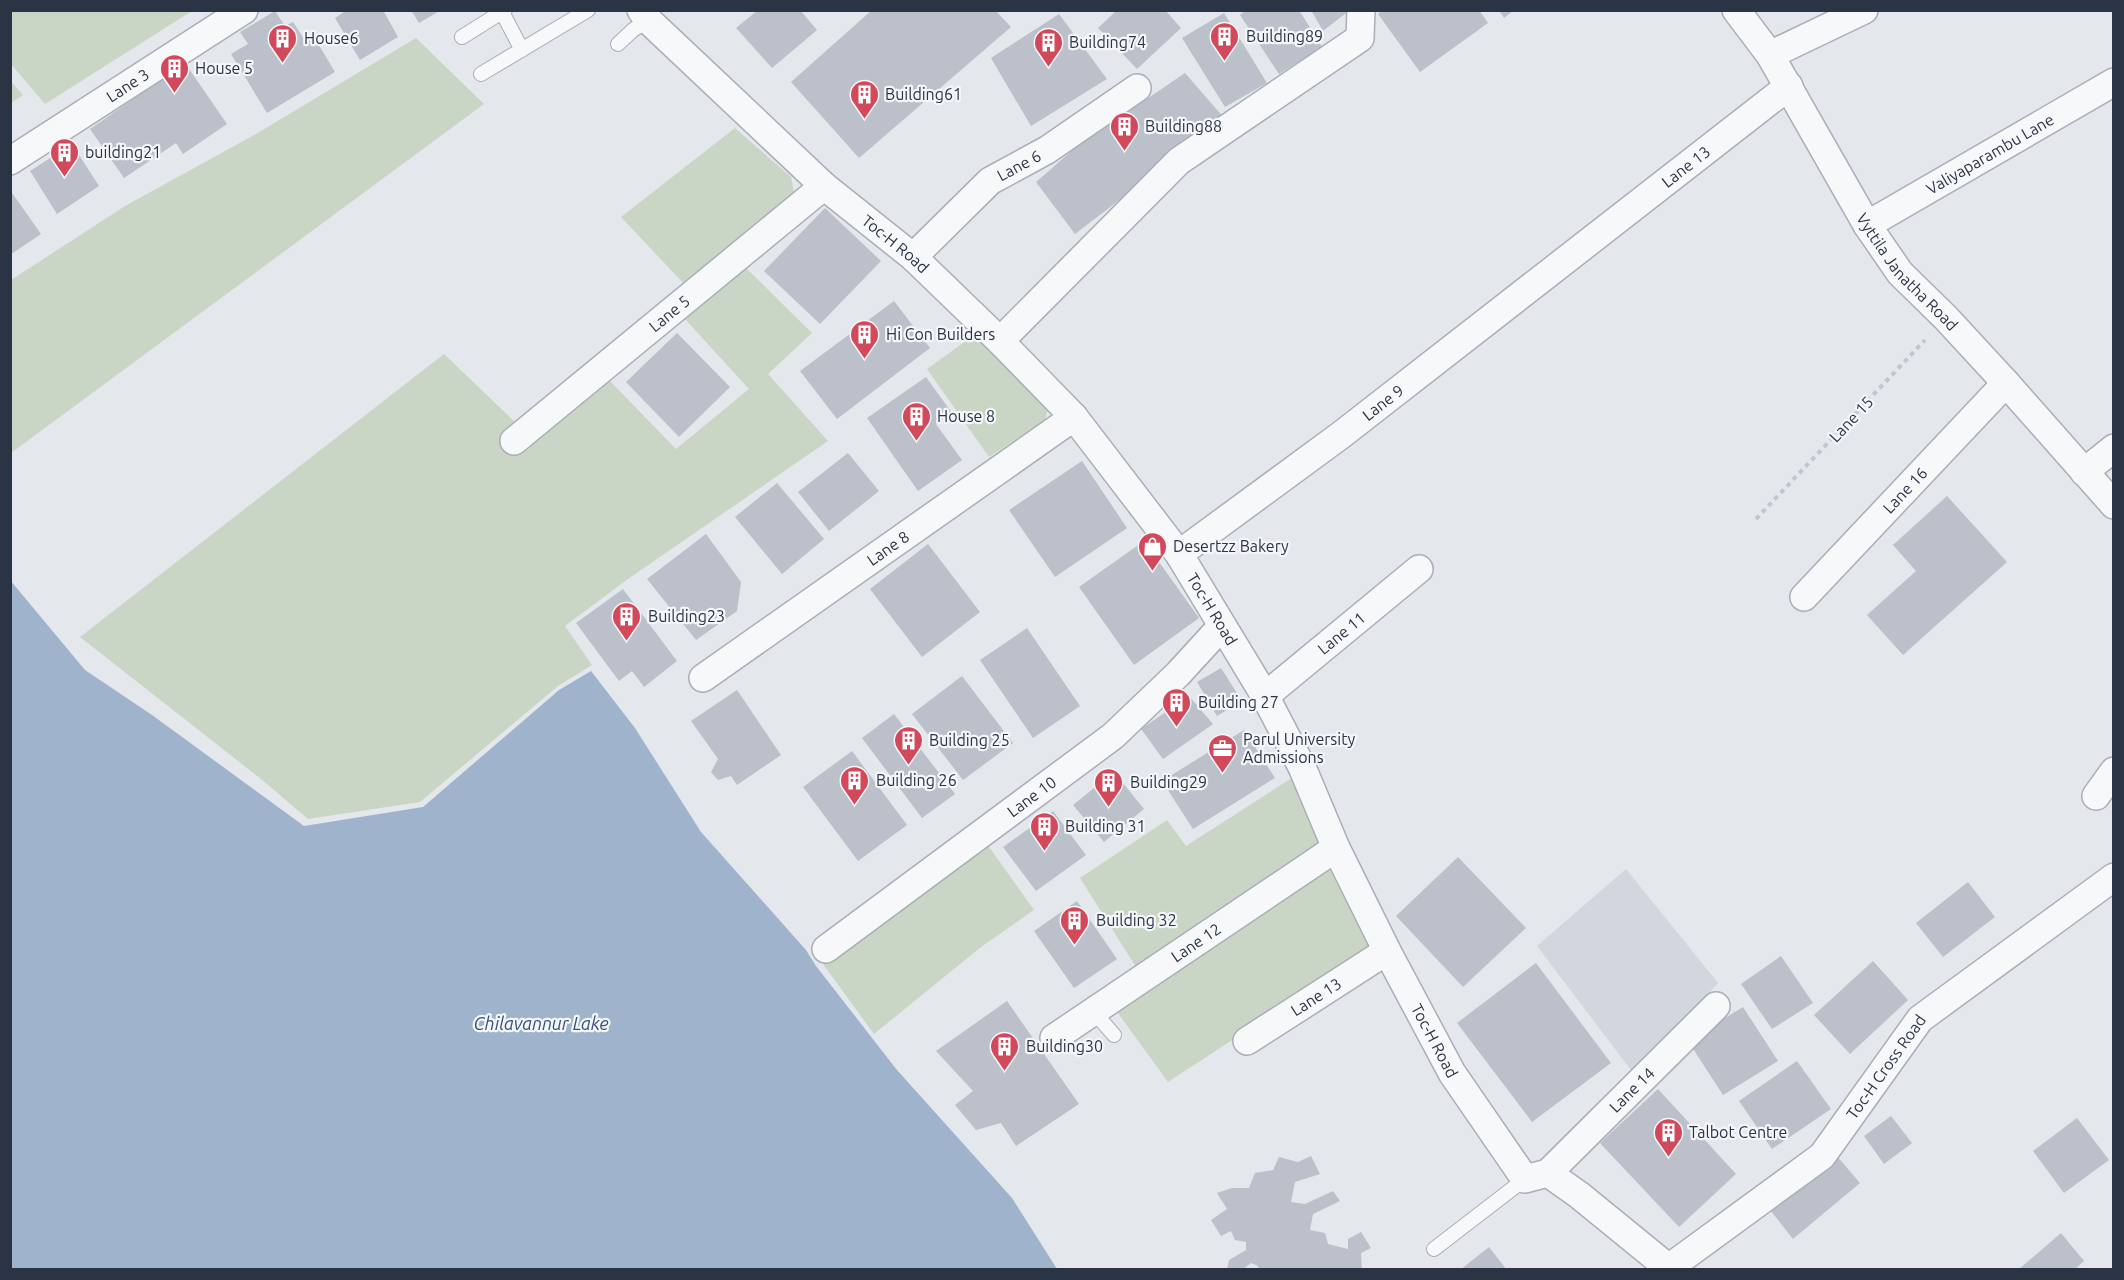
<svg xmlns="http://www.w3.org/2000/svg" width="2124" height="1280" font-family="Ubuntu,sans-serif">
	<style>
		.built { fill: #d2d6de }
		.green { fill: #c9d6c5 }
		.water { fill: #9fb4cc }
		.building { fill: #bbc0ca }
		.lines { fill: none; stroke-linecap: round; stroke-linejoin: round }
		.service-casing { stroke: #a9aeb7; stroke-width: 16 }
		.minor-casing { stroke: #a9aeb7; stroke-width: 30 }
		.path { stroke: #c2c5cb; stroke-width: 4; stroke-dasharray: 4.5 4.5; stroke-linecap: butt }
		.service { stroke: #f7f8fa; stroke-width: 14 }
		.minor { stroke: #f7f8fa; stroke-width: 27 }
		.labels { text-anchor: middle; stroke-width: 4.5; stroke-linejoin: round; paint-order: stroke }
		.poi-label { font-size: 16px; fill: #2b3445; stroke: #f4f6f9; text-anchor: start }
		.street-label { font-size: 16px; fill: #2b3445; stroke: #f4f6f9 }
		.water-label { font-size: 18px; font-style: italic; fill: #34527a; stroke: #f4f6f9 }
	</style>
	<rect width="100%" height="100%" fill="#e4e7ec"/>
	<path class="built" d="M1626,869L1718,983L1634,1074L1537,946Z"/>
	<path class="green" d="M10,11L11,10L192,11L45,104L11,64Z
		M416,38L484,104L11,453V280L125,206L256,134Z
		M10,80L23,95L11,103H10Z
		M735,128L791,177L794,192L786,206L686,286L621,217Z
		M745,267L812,333L768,374L828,441L628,579L565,626L592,665L558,686L420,802L308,819L261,779L80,637L444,354L517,424L499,439L514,454L608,379L676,449L749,389L684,318Z
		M977,333L1049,404L1045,420L989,457L927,369Z
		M1295,776L1321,843L1136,967L1080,878L1167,820L1186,846Z
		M987,844L1034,910L981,947L874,1034L823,964Z
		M1327,864L1370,950L1168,1082L1115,1009Z"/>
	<path class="water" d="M10,580L85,670L152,715L304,826L423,807L559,690L591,671L635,728L701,832L806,950L816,966L897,1070L1012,1198L1057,1269H11Z"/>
	<path class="building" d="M347,10H383L398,37L360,60L335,18Z
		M411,10H441L419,23Z
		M758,10H800L817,30L772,68L736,28Z
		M872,10H995L1011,27L859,158L791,82Z
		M1117,10H1165L1181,28L1137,69L1098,28Z
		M1246,10H1299L1322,47L1279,74L1240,15Z
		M1311,10H1350L1323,31Z
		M1383,10H1479L1488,23L1420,72L1378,14Z
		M1499,10H1514L1504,18Z
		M275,11L285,26L293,22L306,42L314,37L335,72L267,113L231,54L248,44L240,32Z
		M1224,13L1267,83L1225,107L1182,38Z
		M1059,14L1107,79L1031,126L991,58Z
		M185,63L227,124L183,154L176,143L124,178L90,129Z
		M1185,73L1225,119L1075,234L1036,182L1075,148Z
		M72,144L99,186L57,214L30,171Z
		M10,190L41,234L10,255Z
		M825,208L881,261L820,324L764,271Z
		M894,301L930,348L837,419L800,371Z
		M677,333L730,387L679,437L626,382Z
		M926,377L952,413L936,424L962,460L918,491L867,418Z
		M848,453L879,491L829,531L798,492Z
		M1082,461L1127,528L1055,577L1009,510Z
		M777,483L824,539L782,574L735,517Z
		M1947,496L2007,562L1903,655L1867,615L1916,571L1893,545Z
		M706,534L741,582L737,611L696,640L647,579Z
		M1144,541L1199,618L1134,665L1079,587Z
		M928,544L980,612L922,657L870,589Z
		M623,589L677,661L644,687L632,671L619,681L576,623Z
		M1027,628L1080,706L1033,738L980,660Z
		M1221,668L1242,701L1217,716L1197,682Z
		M962,676L1013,743L963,780L912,714Z
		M737,690L781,755L737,785L731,776L718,780L711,772L718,759L691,721Z
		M1189,696L1213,724L1163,759L1141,729Z
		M894,714L955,794L922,818L862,738Z
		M1244,730L1275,778L1193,829L1162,781Z
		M852,751L907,825L858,861L803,787Z
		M1114,772L1144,809L1104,842L1073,805Z
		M1053,811L1086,855L1036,891L1003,847Z
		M1458,857L1526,928L1463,987L1396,916Z
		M1968,882L1995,917L1943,957L1916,923Z
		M1077,901L1117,959L1074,988L1034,931Z
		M1781,956L1813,1003L1772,1029L1741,984Z
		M1873,961L1908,1000L1850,1054L1814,1015Z
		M1536,963L1611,1063L1532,1122L1457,1023Z
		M1007,1001L1079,1104L1016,1146L1001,1123L976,1130L955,1105L973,1091L936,1051Z
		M1743,1007L1778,1061L1723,1095L1688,1041Z
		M1797,1061L1831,1109L1772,1149L1739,1101Z
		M1658,1089L1736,1174L1679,1227L1600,1143Z
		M1891,1116L1912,1143L1884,1164L1864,1136Z
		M2077,1118L2109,1160L2064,1193L2033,1151Z
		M1836,1155L1860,1183L1793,1239L1770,1210Z
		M1311,1156L1320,1174L1295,1182L1291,1202L1305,1204L1333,1191L1340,1201L1313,1214L1310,1230L1325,1233L1328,1244L1348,1249V1239L1361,1232L1371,1248L1361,1253L1362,1270H1259L1258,1266L1251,1263L1242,1270L1227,1269L1229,1260L1246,1250V1242L1235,1240L1231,1231L1221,1236L1211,1220L1227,1209L1217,1193L1232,1188H1249L1255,1173L1273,1170L1279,1157L1298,1162Z
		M2061,1233L2084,1261L2074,1270H2018Z
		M1489,1247L1507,1270H1460Z"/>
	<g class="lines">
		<defs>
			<path id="service" d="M502,12L522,50
				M462,37L505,10
				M618,44L633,30L648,20
				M481,74L588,10
				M1093,1011L1114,1035
				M1434,1249L1525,1179"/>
			<g id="minor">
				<path id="s1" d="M641,10L648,20L824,186L913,257L1000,341L1074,417L1179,554L1265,696L1302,767L1336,848L1387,951L1452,1073L1525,1179L1548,1173L1579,1195L1671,1270"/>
				<path id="s2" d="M1736,10L1770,55L1867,225L1900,273L1946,318L2006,383L2114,505"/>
				<path d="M1770,55L1864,10"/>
				<path id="s3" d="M10,161L244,10"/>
				<path id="s4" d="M1867,225L2114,82"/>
				<path id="s5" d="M913,257L990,181L1047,150L1137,88"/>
				<path d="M1000,341L1179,161L1360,38L1361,10"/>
				<path id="s6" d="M514,441L824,186"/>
				<path d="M2084,472L2114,448"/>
				<path id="s7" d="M1179,554L1341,435L1789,86"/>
				<path id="s8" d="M1804,597L2006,383"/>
				<path id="s9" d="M703,678L1074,417"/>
				<path id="s10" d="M1265,696L1419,569"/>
				<path d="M2096,796L2114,771"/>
				<path id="s11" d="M826,949L1113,736L1178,674L1221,627"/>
				<path id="s12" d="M1054,1038L1336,848"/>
				<path id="s13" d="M1247,1041L1387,951"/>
				<path id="s14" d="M1548,1173L1716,1006"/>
				<path id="s15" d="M1666,1270L1822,1156L1920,1019L2114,877"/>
			</g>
		</defs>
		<use href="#service" class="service-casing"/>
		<use href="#minor" class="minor-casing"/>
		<path class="path" d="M1756,519L1925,340"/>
		<use href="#service" class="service"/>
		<use href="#minor" class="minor"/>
	</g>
	<defs>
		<symbol id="building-pin" viewBox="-11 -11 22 30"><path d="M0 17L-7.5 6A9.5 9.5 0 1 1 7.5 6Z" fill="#d1495b" stroke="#f4f6f9"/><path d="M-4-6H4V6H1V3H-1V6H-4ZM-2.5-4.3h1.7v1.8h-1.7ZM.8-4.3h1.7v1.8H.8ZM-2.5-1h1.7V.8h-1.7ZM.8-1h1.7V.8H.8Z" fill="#fff"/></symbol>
		<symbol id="shop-pin" viewBox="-11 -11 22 30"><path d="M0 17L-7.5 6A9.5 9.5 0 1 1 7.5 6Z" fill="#d1495b" stroke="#f4f6f9"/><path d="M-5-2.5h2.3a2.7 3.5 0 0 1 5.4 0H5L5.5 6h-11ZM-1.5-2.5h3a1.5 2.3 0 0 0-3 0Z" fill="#fff"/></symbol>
		<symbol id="office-pin" viewBox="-11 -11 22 30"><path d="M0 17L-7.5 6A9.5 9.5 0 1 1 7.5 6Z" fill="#d1495b" stroke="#f4f6f9"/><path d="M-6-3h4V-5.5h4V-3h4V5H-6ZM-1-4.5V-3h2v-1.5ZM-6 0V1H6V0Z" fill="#fff"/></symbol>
	</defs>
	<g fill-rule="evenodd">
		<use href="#building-pin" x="1208" y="20" width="33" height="45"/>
		<use href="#building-pin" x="266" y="22" width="33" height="45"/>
		<use href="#building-pin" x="1032" y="26" width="33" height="45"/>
		<use href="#building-pin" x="158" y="52" width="33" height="45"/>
		<use href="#building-pin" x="848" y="78" width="33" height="45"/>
		<use href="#building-pin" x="1108" y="110" width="33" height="45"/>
		<use href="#building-pin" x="48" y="136" width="33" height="45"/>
		<use href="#building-pin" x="848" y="318" width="33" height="45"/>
		<use href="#building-pin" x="900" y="400" width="33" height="45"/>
		<use href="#shop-pin" x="1136" y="530" width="33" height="45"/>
		<use href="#building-pin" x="610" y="600" width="33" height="45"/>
		<use href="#building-pin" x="1160" y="686" width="33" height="45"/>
		<use href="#building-pin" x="892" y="724" width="33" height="45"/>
		<use href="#office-pin" x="1206" y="732" width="33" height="45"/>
		<use href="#building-pin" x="838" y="764" width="33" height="45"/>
		<use href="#building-pin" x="1092" y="766" width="33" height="45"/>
		<use href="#building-pin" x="1028" y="810" width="33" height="45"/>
		<use href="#building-pin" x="1058" y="904" width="33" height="45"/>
		<use href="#building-pin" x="988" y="1030" width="33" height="45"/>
		<use href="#building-pin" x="1652" y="1116" width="33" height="45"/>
	</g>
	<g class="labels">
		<g class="poi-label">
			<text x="1246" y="42">Building89</text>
			<text x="304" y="44">House6</text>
			<text x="1069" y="48">Building74</text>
			<text x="195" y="74">House 5</text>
			<text x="885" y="100">Building61</text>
			<text x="1145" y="132">Building88</text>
			<text x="85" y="158">building21</text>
			<text x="886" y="340">Hi Con Builders</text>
			<text x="937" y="422">House 8</text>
			<text x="1173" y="552">Desertzz Bakery</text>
			<text x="648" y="622">Building23</text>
			<text x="1198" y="708">Building 27</text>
			<text x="1243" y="745">Parul University<tspan x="1243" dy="18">Admissions</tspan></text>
			<text x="929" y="746">Building 25</text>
			<text x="876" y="786">Building 26</text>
			<text x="1130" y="788">Building29</text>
			<text x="1065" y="832">Building 31</text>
			<text x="1096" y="926">Building 32</text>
			<text x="1026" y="1052">Building30</text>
			<text x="1689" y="1138">Talbot Centre</text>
		</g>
		<g class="street-label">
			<text dy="6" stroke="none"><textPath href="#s3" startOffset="140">Lane 3</textPath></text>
			<text dy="6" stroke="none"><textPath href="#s4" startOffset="142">Valiyaparambu Lane</textPath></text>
			<text dy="6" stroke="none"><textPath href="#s5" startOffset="141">Lane 6</textPath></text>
			<text dy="6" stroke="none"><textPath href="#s7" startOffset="638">Lane 13</textPath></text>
			<text dy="6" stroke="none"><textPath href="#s1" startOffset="346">Toc-H Road</textPath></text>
			<text dy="6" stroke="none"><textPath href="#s2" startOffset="314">Vyttila Janatha Road</textPath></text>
			<text dy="6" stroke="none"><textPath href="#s6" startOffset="201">Lane 5</textPath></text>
			<text dy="6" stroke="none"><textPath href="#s7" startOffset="254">Lane 9</textPath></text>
			<text transform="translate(1851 419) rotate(-47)" y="6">Lane 15</text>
			<text dy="6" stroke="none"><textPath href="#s8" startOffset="147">Lane 16</textPath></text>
			<text dy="6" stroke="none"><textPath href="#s9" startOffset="226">Lane 8</textPath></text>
			<text dy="6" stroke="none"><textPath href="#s1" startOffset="832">Toc-H Road</textPath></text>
			<text dy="6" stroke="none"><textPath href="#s10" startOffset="99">Lane 11</textPath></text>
			<text dy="6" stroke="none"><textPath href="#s11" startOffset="256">Lane 10</textPath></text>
			<text dy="6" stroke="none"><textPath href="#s12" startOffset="171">Lane 12</textPath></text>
			<text dy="6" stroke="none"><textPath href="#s13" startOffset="82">Lane 13</textPath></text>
			<text dy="6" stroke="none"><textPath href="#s1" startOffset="1318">Toc-H Road</textPath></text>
			<text dy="6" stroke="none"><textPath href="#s15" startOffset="303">Toc-H Cross Road</textPath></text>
			<text dy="6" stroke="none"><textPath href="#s14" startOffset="118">Lane 14</textPath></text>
		</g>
		<g class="water-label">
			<text x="541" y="1030">Chilavannur Lake</text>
		</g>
	</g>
	<rect width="2124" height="1280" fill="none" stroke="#2b3445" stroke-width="24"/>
</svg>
